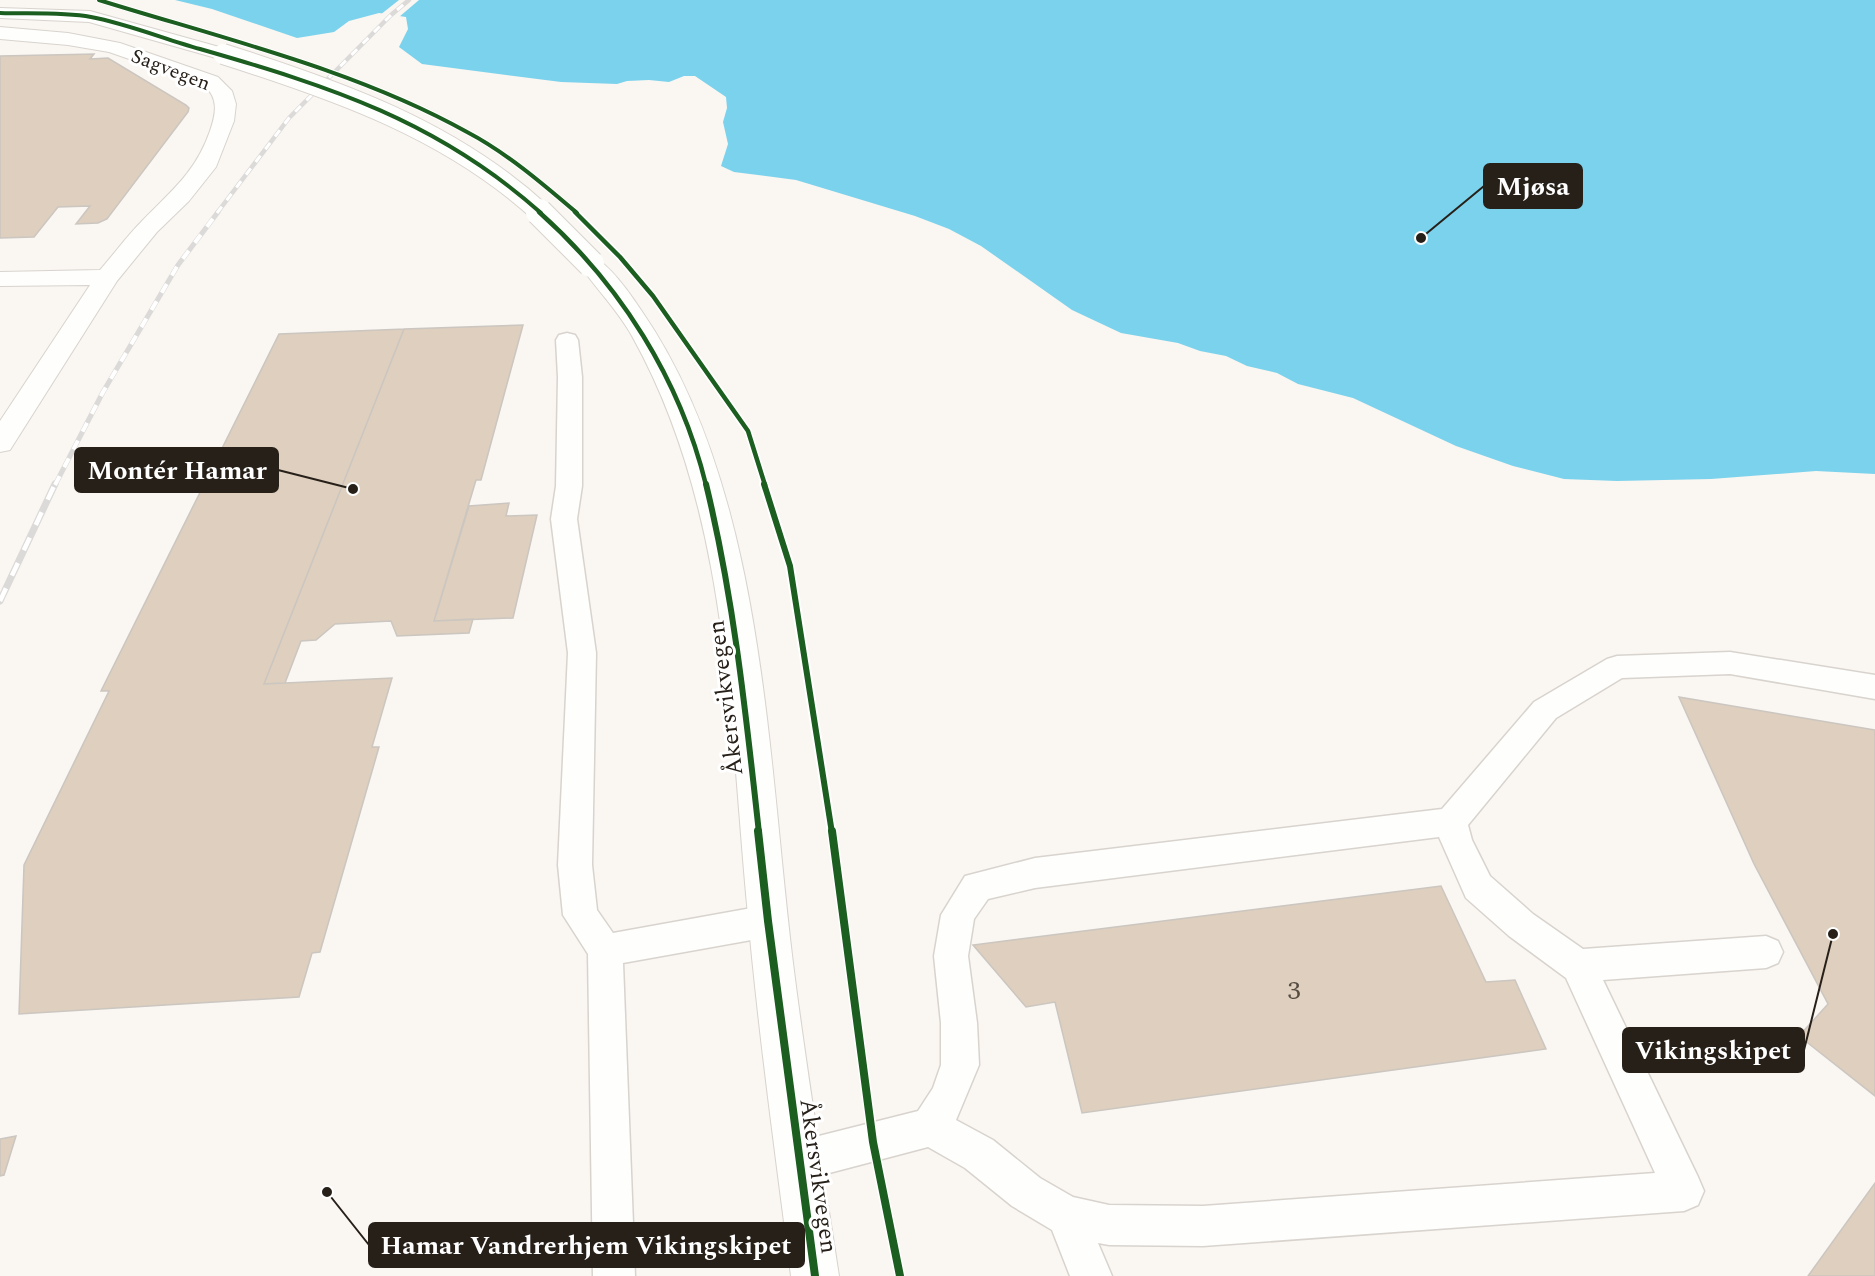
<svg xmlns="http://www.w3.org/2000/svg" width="1875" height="1276" font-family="Spectral,serif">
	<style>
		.water { fill: #7bd2ec }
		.pier { fill: #faf6f2 }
		.building { fill: #decfbe; stroke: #cbc6c0; stroke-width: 1.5 }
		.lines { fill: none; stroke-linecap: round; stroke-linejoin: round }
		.service-casing { stroke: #d8d3cd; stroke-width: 3 }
		.minor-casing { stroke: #d8d3cd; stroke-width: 2 }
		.tertiary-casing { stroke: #d8d3cd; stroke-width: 2 }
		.service { fill: #fefefd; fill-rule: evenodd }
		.minor { fill: #fefefd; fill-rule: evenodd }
		.tertiary { fill: #fefefd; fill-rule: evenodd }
		.rail-far2-casing { stroke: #dbdad8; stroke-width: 4.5 }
		.rail-far1-casing { stroke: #dbdad8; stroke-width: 5 }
		.rail-casing { stroke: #dbdad8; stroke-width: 7 }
		.rail-far2 { stroke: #fff; stroke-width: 3; stroke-dasharray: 8; stroke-linecap: butt }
		.rail-far1 { stroke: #fff; stroke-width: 4; stroke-dasharray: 10; stroke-linecap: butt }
		.rail { stroke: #fff; stroke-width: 4.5; stroke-dasharray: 14; stroke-linecap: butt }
		.tertiary-bridge-far1-casing { stroke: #d8d3cd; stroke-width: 22; stroke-linecap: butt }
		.tertiary-bridge-casing { stroke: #d8d3cd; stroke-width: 28; stroke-linecap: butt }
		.tertiary-bridge-far1 { stroke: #fefefd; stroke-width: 20 }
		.tertiary-bridge { stroke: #fefefd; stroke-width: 26 }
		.cycleway-far3-casing { stroke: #fff; stroke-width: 6 }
		.cycleway-far2-casing { stroke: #fff; stroke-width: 8 }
		.cycleway-far1-casing { stroke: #fff; stroke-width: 10 }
		.cycleway-casing { stroke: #fff; stroke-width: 11 }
		.cycleway-far3 { stroke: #1b5e20; stroke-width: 4 }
		.cycleway-far2 { stroke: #1b5e20; stroke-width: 4.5 }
		.cycleway-far1 { stroke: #1b5e20; stroke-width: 6 }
		.cycleway { stroke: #1b5e20; stroke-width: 8 }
		.labels { text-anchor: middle; stroke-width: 6; stroke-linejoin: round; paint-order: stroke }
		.far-street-label { font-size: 20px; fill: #272019; stroke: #fff }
		.street-label { font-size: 24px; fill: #272019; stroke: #fff }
		.near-number-label { font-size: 26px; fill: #554c42 }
		.leader { fill: none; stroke: #272019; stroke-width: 2 }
		.callout-dot { fill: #272019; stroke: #fff; stroke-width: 2 }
		.callout { fill: #272019; stroke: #272019; stroke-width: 2 }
		.callout-label { font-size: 26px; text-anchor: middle; font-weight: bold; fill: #fff }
	</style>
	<rect width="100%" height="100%" fill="#faf6f2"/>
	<path class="water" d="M175,0H1875V474L1816,471L1711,479L1617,481L1564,479L1513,466L1456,446L1353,398L1298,384L1277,373L1247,366L1226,356L1200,351L1178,343L1121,333L1072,310L981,246L949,229L915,216L796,180L734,172L721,166L728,144L723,122L727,108L726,97L695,76H684L669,82L649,80L627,81L617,84L561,82L422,64L399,47L408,29L406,17L379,13L349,21L334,32L297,38L212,9Z"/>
	<path class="pier" d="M399,0H419L399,17L380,15Z"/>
	<path class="building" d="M94,54L90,59L108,58L186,105L189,108L188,112L107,219L98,223L76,224L90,206L58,207L34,237L0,238V56Z
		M523,325L481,480H476L434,621L473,619L469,633L397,636L391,621L335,624L316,640L301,641L285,683L264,684L404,329Z
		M404,329L264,684L392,678L372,747H379L320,952L312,953L299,997L19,1014L24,865L109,691H101L279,334Z
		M509,503L506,516L537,515L513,618L434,621L469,506Z
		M1679,697L1875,730V1096L1799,1036L1828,1004L1754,864Z
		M1441,886L1486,982L1515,980L1546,1049L1082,1113L1055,1002L1026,1007L973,945Z
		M16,1136L4,1175L0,1176V1139Z
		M1875,1183V1276H1808Z"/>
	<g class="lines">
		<defs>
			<path id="service" d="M567,333L575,335L578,340L582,377V486L577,519L596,653L592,865L597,910L613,933L768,905L780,910L785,921L780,932L768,937L623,963L635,1276H593L588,954L563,915L558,865L568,653L551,519L556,486L558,377L556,340L559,335Z
				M1730,652L1875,675V699L1730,674L1622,678L1556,718L1468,825L1472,840L1490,876L1533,914L1583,949L1766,936L1778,941L1783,952L1778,963L1766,968L1603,980L1698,1177L1704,1191L1698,1205L1684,1211L1203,1246L1109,1245L1098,1243L1112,1276H1070L1052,1230L1012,1206L965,1168L928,1147L799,1181L785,1175L779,1161L785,1147L799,1141L918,1111L933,1088L941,1065V1023L934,956L941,915L965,876L1035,858L1442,809L1534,702L1607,659L1617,656ZM1439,837L1466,898L1509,936L1566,978L1655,1173L1203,1206L1109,1205L1073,1197L1040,1178L993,1140L956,1120L979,1065L977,1023L968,956L974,919L988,899L1035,888Z"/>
			<path id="minor" d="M0,27L68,33L120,43L218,77L232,91L236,104L234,121L216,167L189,201L157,232L117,281L10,450L0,452V421L90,285L0,286V272L100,270C114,254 127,236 142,221C172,190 195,173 210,131C216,113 219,99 204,85L109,52L68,45L0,39Z"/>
			<path id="tertiary" d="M0,8L90,11L230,50L233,54L230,58L223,60L89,22L0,18Z
				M591,257C608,261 631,295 641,310C765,489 767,754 793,963C806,1067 823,1172 839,1276H791C775,1152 758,1029 747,905C729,713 728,508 632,336C617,309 596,289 579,264L582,259Z"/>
		</defs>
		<use href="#service" class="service-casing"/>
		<use href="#minor" class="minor-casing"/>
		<use href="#tertiary" class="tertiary-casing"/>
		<use href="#service" class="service"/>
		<use href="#minor" class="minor"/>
		<use href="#tertiary" class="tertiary"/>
		<defs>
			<path id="rail-far2" d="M217,213L289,118L391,15L409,0"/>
			<path id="rail-far1" d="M55,485L103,392L178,265L218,212"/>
			<path id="rail" d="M0,601L55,484"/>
		</defs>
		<use href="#rail-far2" class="rail-far2-casing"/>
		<use href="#rail-far1" class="rail-far1-casing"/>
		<use href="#rail" class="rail-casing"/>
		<use href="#rail-far2" class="rail-far2"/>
		<use href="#rail-far1" class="rail-far1"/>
		<use href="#rail" class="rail"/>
		<defs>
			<path id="tertiary-bridge-far1" d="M223,54C337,90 451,130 541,213"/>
			<path id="tertiary-bridge" d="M539,212L591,264"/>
		</defs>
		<use href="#tertiary-bridge-far1" class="tertiary-bridge-far1-casing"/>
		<use href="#tertiary-bridge" class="tertiary-bridge-casing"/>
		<use href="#tertiary-bridge-far1" class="tertiary-bridge-far1"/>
		<use href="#tertiary-bridge" class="tertiary-bridge"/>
		<defs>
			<path id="cycleway-far3" d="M99,0C221,38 356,70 467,132C507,153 543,184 577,213
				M0,13C29,14 62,12 91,17C128,24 164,39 200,49C329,86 438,121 541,213"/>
			<path id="cycleway-far2" d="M539,212C620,284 680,379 706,485
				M575,212L620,257L653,296L748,431L765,485"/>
			<path id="cycleway-far1" d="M706,484C734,599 746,715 759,833
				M764,484L790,566L832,833"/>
			<path id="cycleway" d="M758,831L768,921L815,1276
				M832,831L873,1142L900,1276"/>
		</defs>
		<use href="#cycleway-far3" class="cycleway-far3-casing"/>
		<use href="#cycleway-far2" class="cycleway-far2-casing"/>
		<use href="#cycleway-far1" class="cycleway-far1-casing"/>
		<use href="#cycleway" class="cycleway-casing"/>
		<use href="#cycleway-far3" class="cycleway-far3"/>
		<use href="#cycleway-far2" class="cycleway-far2"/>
		<use href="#cycleway-far1" class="cycleway-far1"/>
		<use href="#cycleway" class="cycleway"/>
	</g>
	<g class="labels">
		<g class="far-street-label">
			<text transform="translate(171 69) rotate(21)" y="7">Sagvegen</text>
		</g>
		<g class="street-label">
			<text transform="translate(725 698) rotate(-97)" y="8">Åkersvikvegen</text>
			<text transform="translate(819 1176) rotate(82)" y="8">Åkersvikvegen</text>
		</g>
		<g class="near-number-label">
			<text x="1294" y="999">3</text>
		</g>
	</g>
	<path class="leader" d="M1421 238L1484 186M353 489L278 470M1833 934L1804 1050M327 1192L369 1245"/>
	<g class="callout-dot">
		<circle cx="1421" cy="238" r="6"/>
		<circle cx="353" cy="489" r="6"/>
		<circle cx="1833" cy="934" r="6"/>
		<circle cx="327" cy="1192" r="6"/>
	</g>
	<g class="callout">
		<rect x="1484" y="164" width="98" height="44" rx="6"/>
		<rect x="75" y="448" width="203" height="44" rx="6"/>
		<rect x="1623" y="1028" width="181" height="44" rx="6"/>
		<rect x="369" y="1223" width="435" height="44" rx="6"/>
	</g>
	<g class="callout-label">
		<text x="1533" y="195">Mjøsa</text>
		<text x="177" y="479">Montér Hamar</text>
		<text x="1713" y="1059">Vikingskipet</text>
		<text x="586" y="1254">Hamar Vandrerhjem Vikingskipet</text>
	</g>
</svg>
